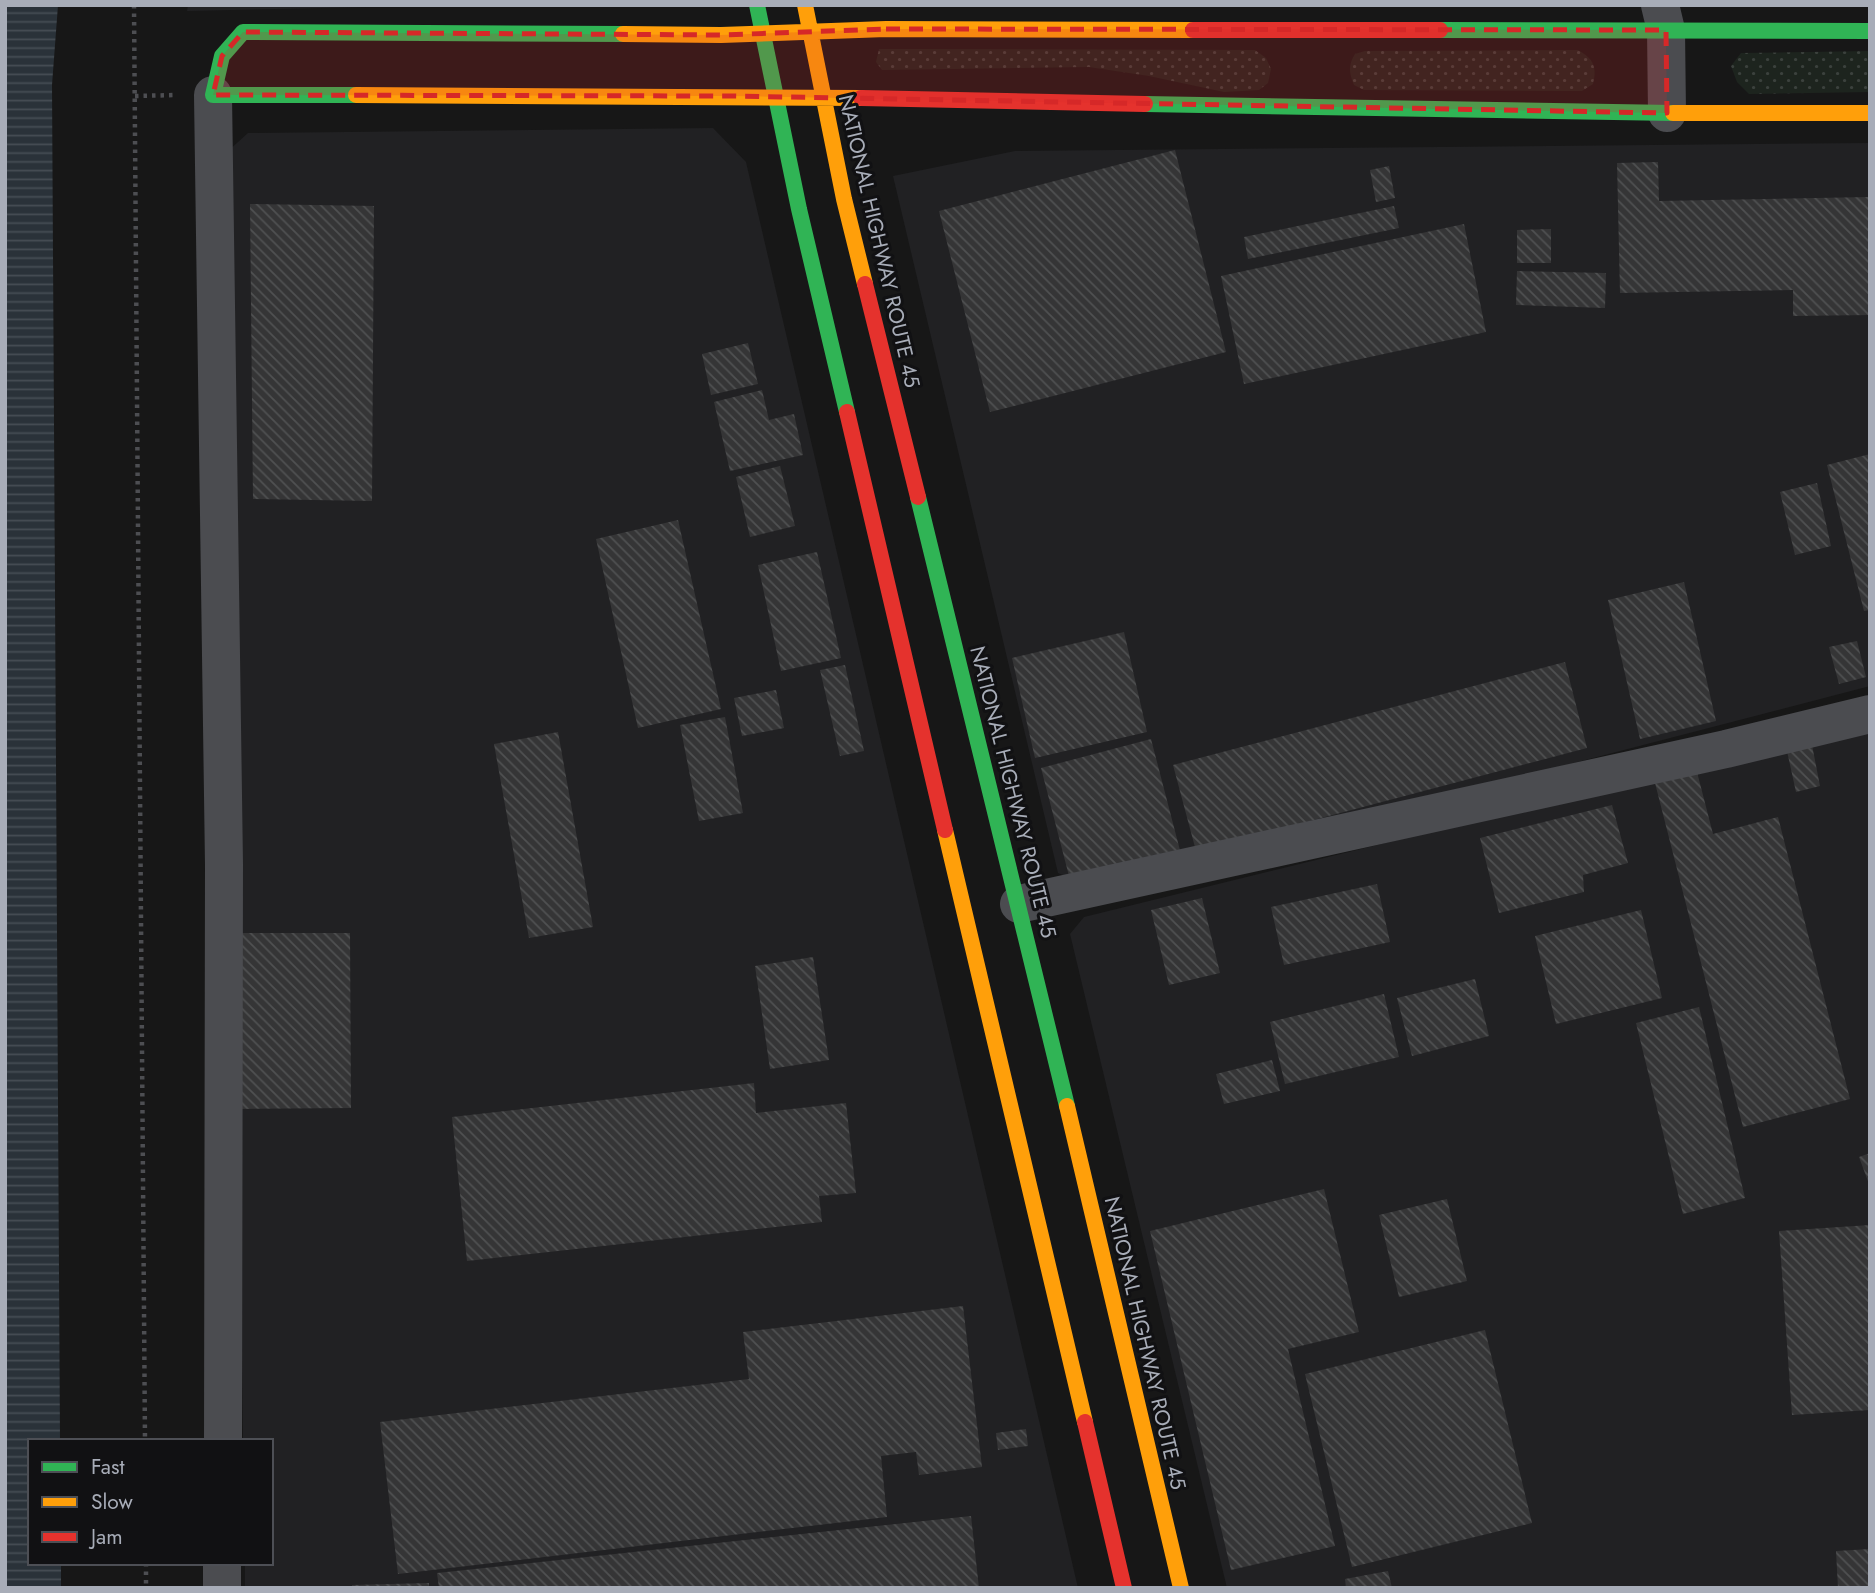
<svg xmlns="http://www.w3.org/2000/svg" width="1875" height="1593" font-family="Jost,sans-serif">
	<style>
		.built { fill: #212123 }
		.grass { fill: url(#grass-dots) }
		.water { fill: url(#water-rules) }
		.building { fill: url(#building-back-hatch) }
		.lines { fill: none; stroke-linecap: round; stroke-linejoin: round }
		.path { stroke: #4d4e52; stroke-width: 4.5; stroke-dasharray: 3.5 5; stroke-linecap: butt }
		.street { stroke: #4b4c50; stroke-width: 38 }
		.fast { stroke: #30b455; stroke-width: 16 }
		.slow { stroke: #ff9f0a; stroke-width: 16 }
		.jam { stroke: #e5322d; stroke-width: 16 }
		.marked { fill: #d62828; fill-opacity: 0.2; stroke: #d62828; stroke-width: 5; stroke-dasharray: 14 9; stroke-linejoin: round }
		.labels { text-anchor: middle; stroke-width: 6; stroke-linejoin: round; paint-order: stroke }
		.street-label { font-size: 21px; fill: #a8adb8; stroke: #111113 }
	</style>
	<defs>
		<pattern id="grass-dots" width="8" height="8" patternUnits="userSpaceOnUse" patternTransform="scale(1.75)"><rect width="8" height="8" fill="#1d241e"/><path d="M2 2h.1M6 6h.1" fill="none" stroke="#3b413d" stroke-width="1.8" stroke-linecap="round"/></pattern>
		<pattern id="water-rules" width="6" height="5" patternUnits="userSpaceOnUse" patternTransform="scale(1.75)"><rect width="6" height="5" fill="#2a3239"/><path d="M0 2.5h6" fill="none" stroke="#464d54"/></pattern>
		<pattern id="building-back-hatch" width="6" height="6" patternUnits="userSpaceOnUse" patternTransform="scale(1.75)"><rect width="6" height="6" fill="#353536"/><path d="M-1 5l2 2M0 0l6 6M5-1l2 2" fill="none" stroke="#4f5051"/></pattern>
	</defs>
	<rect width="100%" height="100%" fill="#171717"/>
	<path class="built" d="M188,5H459L187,11Z
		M713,128L746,162L1078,1588H245V1563H271V1441H243L227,152L248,133Z
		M1870,143V686L1093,888L1058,873L893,176L1015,151Z
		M1870,724V1588H1227L1070,934L1084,917Z"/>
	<path class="grass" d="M879,49L1255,50L1266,58L1271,69L1268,83L1259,90L1224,92L1149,76L1089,67L882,70L876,62Z
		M1578,50C1594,59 1597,67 1593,84L1582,91L1364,90L1354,85C1349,73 1348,65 1355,54L1365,51Z
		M1870,51V92L1749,94L1737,82L1731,66L1741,53Z"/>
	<path class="water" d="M5,5H58L52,85L60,1441H30V1563H61V1588H5Z"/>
	<path class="building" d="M1175,150L1226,352L990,412L939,211Z
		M1658,162L1659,201L1868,197L1870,315L1793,316V290L1620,293L1617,163Z
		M1389,166L1395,198L1376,202L1370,170Z
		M250,204L374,206L372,501L253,499Z
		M1394,206L1399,228L1248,259L1244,237Z
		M1464,224L1486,332L1244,384L1221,276Z
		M1551,229V263H1517V230Z
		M1517,271L1606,273L1605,308L1516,305Z
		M748,343L758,384L711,395L702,354Z
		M762,390L769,420L794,414L803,455L730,471L714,402Z
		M1870,454V610L1864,611L1827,465Z
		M780,466L795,526L750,537L736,477Z
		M1817,483L1831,546L1795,555L1780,492Z
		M678,520L721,709L638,728L596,539Z
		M817,552L841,658L781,671L758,565Z
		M1684,582L1716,721L1640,739L1608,600Z
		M1124,632L1147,732L1035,758L1012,658Z
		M1857,641L1866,677L1839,684L1829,647Z
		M1565,662L1587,748L1196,851L1173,765Z
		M845,665L864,751L840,756L820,670Z
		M776,690L784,728L742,736L734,698Z
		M725,717L743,813L699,821L680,725Z
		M558,732L593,927L529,938L494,744Z
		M1151,739L1182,858L1069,876L1041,768Z
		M1812,745L1820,786L1796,792L1787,751Z
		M1697,772L1713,834L1778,817L1850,1099L1743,1127L1655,783Z
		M1612,805L1628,863L1583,875L1584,892L1499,913L1480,838Z
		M1377,884L1390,942L1284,965L1271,907Z
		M1202,898L1220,973L1169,985L1151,910Z
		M1641,910L1662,998L1556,1024L1535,936Z
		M237,933H350L351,1108L238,1109Z
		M813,957L829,1060L770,1069L755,966Z
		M1475,979L1489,1036L1412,1056L1397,998Z
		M1384,994L1399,1057L1285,1084L1270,1022Z
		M1699,1007L1745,1198L1683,1214L1636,1023Z
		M1272,1060L1280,1091L1224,1104L1216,1074Z
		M754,1083L756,1113L846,1103L856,1193L819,1196L822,1222L467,1261L452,1117Z
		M1870,1153V1184H1869L1859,1157Z
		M1324,1189L1359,1332L1288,1349L1335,1546L1231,1570L1150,1231Z
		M1447,1199L1467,1281L1399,1297L1379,1215Z
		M1870,1225V1410L1792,1415L1779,1231Z
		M963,1306L982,1467L919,1475L916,1452L881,1456L887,1517L398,1574L380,1422L749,1379L743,1332Z
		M1485,1330L1532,1523L1352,1567L1305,1374Z
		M1026,1429L1028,1446L998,1450L996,1433Z
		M971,1516L979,1588H439L437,1573Z
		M1870,1549V1588H1838L1836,1551Z
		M1388,1571L1392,1588H1346L1345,1579Z
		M429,1583V1588H352V1585Z"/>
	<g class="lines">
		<path class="path" d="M134,5L145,1441
			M135,96L176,95
			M146,1563V1588"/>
		<path class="street" d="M1660,5L1666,30L1667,113
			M213,95L224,865L223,1441
			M1019,904L1726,749L1870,714
			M222,1588V1563"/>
		<path class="fast" d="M757,5L799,209L847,412
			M1440,30L1870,31
			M356,95H213L222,56L243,32L623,34
			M1145,104L1673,113
			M918,497L1067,1106"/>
		<path class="slow" d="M805,5L844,199L865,284
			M623,34L721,35L886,29L1193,30
			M356,95L861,98
			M1673,113H1870
			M945,830L1085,1422
			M1067,1106L1181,1588"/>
		<path class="jam" d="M1193,30H1440
			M861,98L1145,104
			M865,284L918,497
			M847,412L945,830
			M1085,1422L1124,1588"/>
	</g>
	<path class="marked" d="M886,29L1666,30L1667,113L732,96L213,95L222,56L243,32L721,35Z"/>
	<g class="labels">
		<g class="street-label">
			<text transform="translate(879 241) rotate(77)" y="7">NATIONAL HIGHWAY ROUTE 45</text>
			<text transform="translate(1013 792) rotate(76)" y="7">NATIONAL HIGHWAY ROUTE 45</text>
			<text transform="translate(1145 1343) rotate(77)" y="7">NATIONAL HIGHWAY ROUTE 45</text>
		</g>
	</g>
	<rect width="1875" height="1593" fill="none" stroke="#a8adb8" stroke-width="14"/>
	<rect x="28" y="1439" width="245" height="126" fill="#111113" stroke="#4d4f55" stroke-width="2"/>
	<rect x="42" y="1462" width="35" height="10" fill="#30b455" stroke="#4d4f55" stroke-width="2"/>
	<text x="91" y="1474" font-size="21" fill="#a8adb8">Fast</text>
	<rect x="42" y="1497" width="35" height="10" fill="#ff9f0a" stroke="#4d4f55" stroke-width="2"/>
	<text x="91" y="1509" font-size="21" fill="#a8adb8">Slow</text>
	<rect x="42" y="1532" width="35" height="10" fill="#e5322d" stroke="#4d4f55" stroke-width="2"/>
	<text x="91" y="1544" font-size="21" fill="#a8adb8">Jam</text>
</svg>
